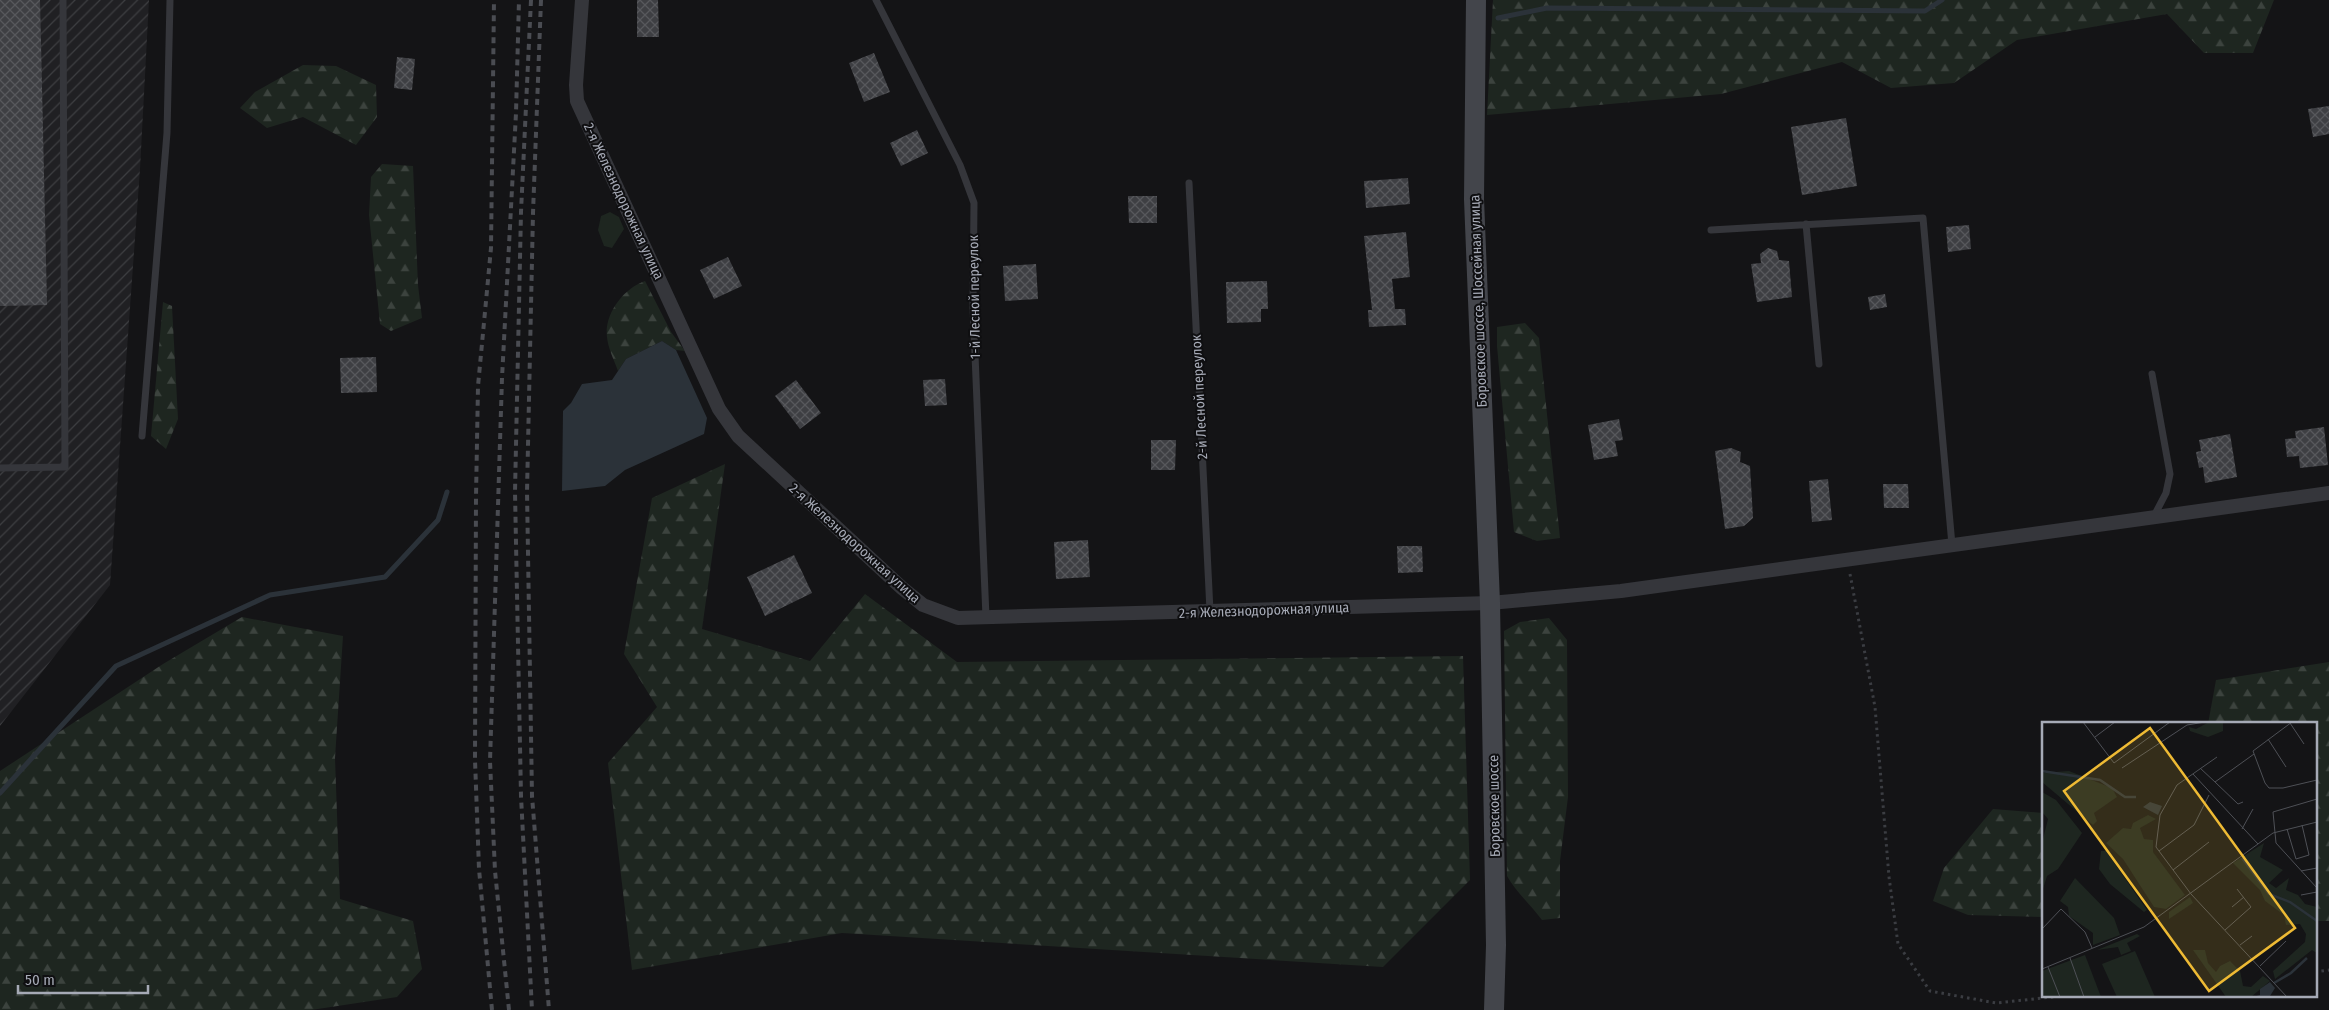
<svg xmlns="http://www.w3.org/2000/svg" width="2329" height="1010" font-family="'Fira Sans Condensed',sans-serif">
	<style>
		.industrial { fill: url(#industrial-furrows) }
		.grass { fill: #1e2620 }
		.forest { fill: url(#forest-firs) }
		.water { fill: #2b3239 }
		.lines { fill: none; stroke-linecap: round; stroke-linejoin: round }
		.stream { stroke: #2b3239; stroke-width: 5 }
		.building { fill: url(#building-cross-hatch) }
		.path { stroke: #3b3d42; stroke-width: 3; stroke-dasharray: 2.5 4; stroke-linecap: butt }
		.service { stroke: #35363b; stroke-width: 7 }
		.minor { stroke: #35363b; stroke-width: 14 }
		.secondary { stroke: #43454b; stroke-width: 20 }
		.rail { stroke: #4a4c52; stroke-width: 4; stroke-dasharray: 6 5; stroke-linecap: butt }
		.labels { text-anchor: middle; stroke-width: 4; stroke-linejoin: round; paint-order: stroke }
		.street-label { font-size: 14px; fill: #a6aab6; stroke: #0f0f11 }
		.inset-river { fill: none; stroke: #2b3239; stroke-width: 2.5 }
		.inset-road { fill: none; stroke: #4e5056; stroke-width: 1 }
		.view { fill: #eeba34; fill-opacity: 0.15; stroke: #eeba34; stroke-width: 2.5 }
		.inset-edge { fill: none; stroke: #a6aab6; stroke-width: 2.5 }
	</style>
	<defs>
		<pattern id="industrial-furrows" width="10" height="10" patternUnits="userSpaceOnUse" patternTransform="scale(1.25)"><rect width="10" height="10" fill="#202023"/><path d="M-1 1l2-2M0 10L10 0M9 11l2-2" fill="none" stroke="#3d3e41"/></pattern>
		<pattern id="forest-firs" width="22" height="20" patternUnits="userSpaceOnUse" patternTransform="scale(1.25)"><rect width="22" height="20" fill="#1e2620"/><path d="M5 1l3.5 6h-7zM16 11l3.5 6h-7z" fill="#3c433e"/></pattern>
		<pattern id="building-cross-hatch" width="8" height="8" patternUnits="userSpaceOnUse" patternTransform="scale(1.25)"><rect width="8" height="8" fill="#3e3f43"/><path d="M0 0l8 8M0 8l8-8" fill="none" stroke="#57585c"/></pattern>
	</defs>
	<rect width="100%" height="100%" fill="#141416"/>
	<path class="industrial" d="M0,0H149L140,169L110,585L0,726Z"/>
	<path class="grass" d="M610,212L619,217L624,229L612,248L604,246L598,230L601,216Z"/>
	<path class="forest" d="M1493,0H2274L2253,53H2204L2167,14L2017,40L1954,83L1891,88L1842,62L1721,94L1487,115Z
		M303,65L336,66L376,85L377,117L356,145L303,117L267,128L240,108L255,92Z
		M382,164L413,166L418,285L422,318L391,331L380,324L369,215L371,177Z
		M645,281L671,332L685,351L676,350L662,341L626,359L618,371C614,360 608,348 607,337C604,314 624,288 645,281Z
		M163,302L172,306L178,419L166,449L151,436Z
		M1525,323L1539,338L1560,538L1537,541L1514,532L1497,346V327Z
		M725,464L702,629L810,661L865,594L957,662L1463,656L1470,880L1383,967L842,933L632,970L608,763L657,707L624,654L652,498Z
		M242,617L343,636L335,758L340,899L413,921L422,969L397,997L311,1010H0V771L163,664Z
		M1549,618L1567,640L1568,797L1560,861V918L1542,920C1531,905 1515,891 1507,876L1504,631L1520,622Z
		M2329,662V921H2315V724H2208L2216,680Z
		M1993,809L2043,813V917L1968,915L1933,901L1944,868Z"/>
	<path class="water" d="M662,341L676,350L707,418L704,434L625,470L605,486L562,491L563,411L571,403L582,384L612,380L626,359Z"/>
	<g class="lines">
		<path class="stream" d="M1498,18L1547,8L1925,11L1942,0
			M0,793L116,666L270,595L385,577L438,520L447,492"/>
	</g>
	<path class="building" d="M0,0H40L47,305L0,306Z
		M637,0H658L659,37H637Z
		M874,53L890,92L864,102L849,63Z
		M397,57L415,59L412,90L394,88Z
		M2329,106V134L2313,137L2308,109Z
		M1846,118L1857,186L1802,195L1791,127Z
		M917,130L928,153L901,166L890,143Z
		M1408,178L1410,204L1366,208L1364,181Z
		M1128,196H1157V223H1129Z
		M1969,225L1971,249L1948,252L1946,227Z
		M1406,232L1410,277L1392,279L1395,309H1405L1406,325L1369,327L1368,310H1372L1364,236Z
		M1768,248L1777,251L1779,260L1789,261L1792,297L1757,302L1751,264L1761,263L1760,254Z
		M728,257L742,286L714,299L700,270Z
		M1036,264L1038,299L1005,301L1003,266Z
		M1267,281L1268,309H1261V322L1227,323L1226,282Z
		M1885,294L1887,307L1870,310L1868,297Z
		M376,357L377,392L341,393L340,358Z
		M945,379L947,405L925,406L923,380Z
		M796,380L821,413L800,429L775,396Z
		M1619,419L1623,440L1615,441L1618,456L1594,460L1588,425Z
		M2324,427L2328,465L2300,468L2299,456L2287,457L2285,439L2296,438L2295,431Z
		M2230,434L2237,477L2205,483L2203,467L2199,468L2196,452L2201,451L2199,440Z
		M1151,440H1176L1175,470H1151Z
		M1731,448L1741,452L1740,462L1750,466L1753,518L1744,526L1725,529L1715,451Z
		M1828,479L1832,520L1812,522L1809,481Z
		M1883,484H1908L1909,508H1884Z
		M1088,540L1090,577L1056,579L1054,542Z
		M1397,546H1422L1423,572L1398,573Z
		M794,555L812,593L765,616L747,577Z"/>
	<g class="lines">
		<path class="path" d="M1850,574L1875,707L1889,877L1898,944L1930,991L1996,1003L2062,996
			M2315,972L2329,970"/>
		<path class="service" d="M876,0L960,165L974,203L973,307L986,617
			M1189,183L1210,611
			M1806,224L1819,364
			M1711,230L1923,218L1952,545
			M2152,374L2170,474L2166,493L2154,516
			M142,436L167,133L170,0
			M0,468L65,467L63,0"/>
		<path class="minor" d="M582,0L576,85L577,101L719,409L738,436L902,588L923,605L958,618L1490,603L1621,591L2329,493"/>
		<path class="secondary" d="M1476,0L1474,199L1490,603L1496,945L1494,1010"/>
		<path class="rail" d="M531,0L521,212L515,492L521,796L532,1010
			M541,0L533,213L527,492L532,796L549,1010
			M492,1010L479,869L475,760L476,497L478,386L491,248L494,0
			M509,1010L495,871L490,761L502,378L516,113L519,0"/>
	</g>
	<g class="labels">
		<g class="street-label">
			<text transform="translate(624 201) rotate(65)" y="5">2-я Железнодорожная улица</text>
			<text transform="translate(974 297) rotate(-91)" y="5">1-й Лесной переулок</text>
			<text transform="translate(1478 301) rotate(-92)" y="5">Боровское шоссе, Шоссейная улица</text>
			<text transform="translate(1199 397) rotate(-93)" y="5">2-й Лесной переулок</text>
			<text transform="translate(855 543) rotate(42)" y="5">2-я Железнодорожная улица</text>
			<text transform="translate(1264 610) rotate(-2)" y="5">2-я Железнодорожная улица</text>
			<text transform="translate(1494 806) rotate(-91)" y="5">Боровское шоссе</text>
		</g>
	</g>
	<g transform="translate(2042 722)">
		<rect width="275" height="275" fill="#141416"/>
		<path d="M93,229L113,275H75L60,242Z" fill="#1e2620"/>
		<path d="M167,0H181V9L166,15L148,9L147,5L154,7ZM27,49L70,66L75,75L52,91L55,99L51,103L0,60V51ZM0,70L14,78L40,111L16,147L5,154L0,170V121L6,97L0,90ZM106,93L114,97L98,106L102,117L111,118V130L143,173L124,187L112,185L81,137L64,121L81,106L89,107L91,101ZM222,121L218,135L241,148L227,161L234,166L247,156L244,168L256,173L263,182L275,185V231L270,228L233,257L231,249L263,220L264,212L258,202L244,203L242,193L223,179L218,168L191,141ZM59,129H64L105,188L102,190L68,162L57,147ZM33,156L72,196L78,213L51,223V211L27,194L26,185L18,179ZM148,175L151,181L127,197V190ZM95,212L98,214L85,221L89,229L79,233L76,225L55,228ZM151,228H163L166,241L174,250L178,244L188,239L198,249L201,264L209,265L221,254L228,259L209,275H184Z" fill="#1e2620"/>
		<path d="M43,233L59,275H0V249Z" fill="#1e2620"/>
		<path d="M108,80L120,84L116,93L101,85ZM228,260L233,266L228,274L211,275L218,273V267Z" fill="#2b3239"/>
		<path class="inset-river" d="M0,49L58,58L83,75H94M200,136L227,172L248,180L275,199M232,261L249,251L265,236"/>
		<path class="inset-road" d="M41,0L72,41L128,0M250,0L211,29L223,61L227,66H241L275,58M248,1L262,22M53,15L73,0M226,17L244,45M175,35L135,63L118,93L114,125L149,172L245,275M80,46L145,3L163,0M158,46L173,60L212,32M151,52L216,122M173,60L196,82L201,80M275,77L231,90L234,121L275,166M200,107L211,87M245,107L254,137L267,133L260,103M117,129L152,103L167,73M131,148L167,120M259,149L275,146M259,173L275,170M190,185L202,175M0,207L19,187L43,210L50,226M183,208L209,185L195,167M198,223L210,214M28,236L42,275M218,244L244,219M6,245L18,275M0,247L102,205L231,111L275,100"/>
		<path class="view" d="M108,6L253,206L167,269L22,69Z"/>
		<rect width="275" height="275" class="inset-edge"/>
	</g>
	<path d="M18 985v8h130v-8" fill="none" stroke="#a6aab6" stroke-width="2.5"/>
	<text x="25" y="985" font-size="15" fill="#a6aab6" stroke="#0f0f11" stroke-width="4" paint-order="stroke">50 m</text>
</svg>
